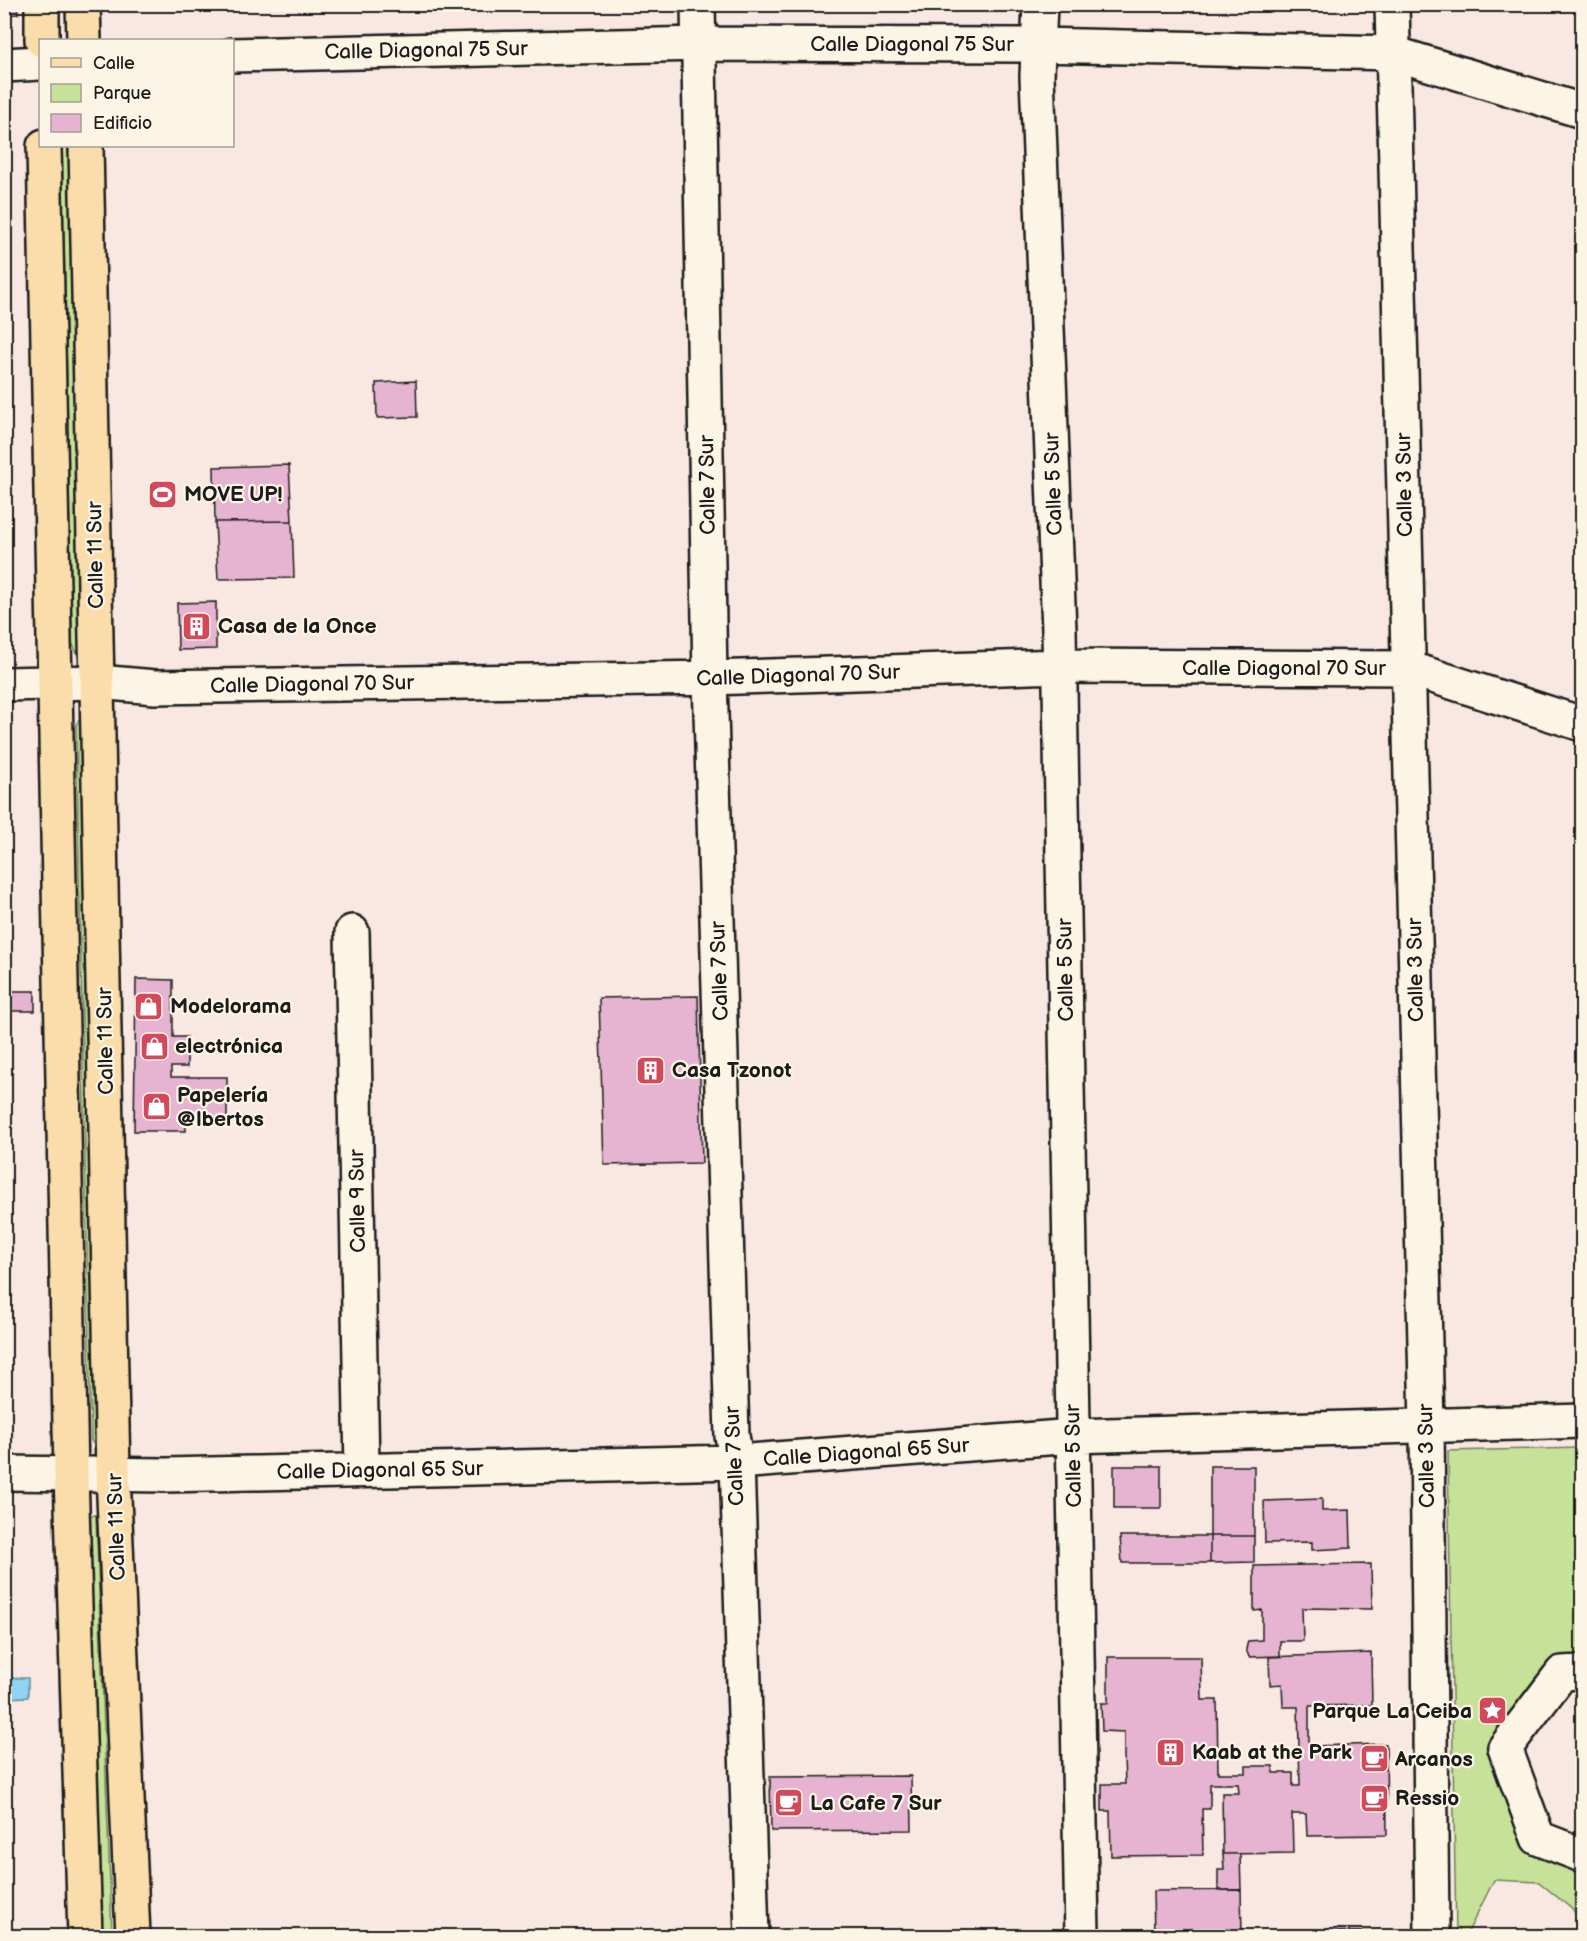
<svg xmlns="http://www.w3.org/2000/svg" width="1587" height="1941" font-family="'Balsamiq Sans',sans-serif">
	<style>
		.green { fill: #c6e299; stroke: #717f5a; stroke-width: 1.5 }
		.water { fill: #91d3f3; stroke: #628a9d; stroke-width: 1.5 }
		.building { fill: #e6b3d0; stroke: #1c1c1c; stroke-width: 1.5 }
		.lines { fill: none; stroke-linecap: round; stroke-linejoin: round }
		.minor-casing { stroke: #1c1c1c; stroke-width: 38 }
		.major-casing { stroke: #1c1c1c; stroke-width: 38 }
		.minor { stroke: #fcf5e5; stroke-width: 33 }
		.major { stroke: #faddab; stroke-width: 33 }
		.labels { text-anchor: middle; stroke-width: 4.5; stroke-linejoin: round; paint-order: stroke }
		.street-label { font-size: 21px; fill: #1c1c1c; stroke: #fcf5e5 }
		.poi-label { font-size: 21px; font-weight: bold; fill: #1c1c1c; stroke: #fcf5e5; text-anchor: start }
	</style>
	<rect width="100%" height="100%" fill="#f8e8e1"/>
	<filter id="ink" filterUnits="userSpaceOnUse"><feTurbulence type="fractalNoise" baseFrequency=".0167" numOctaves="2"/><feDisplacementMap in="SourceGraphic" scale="12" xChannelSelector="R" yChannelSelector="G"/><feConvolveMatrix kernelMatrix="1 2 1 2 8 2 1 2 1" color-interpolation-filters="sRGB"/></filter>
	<g filter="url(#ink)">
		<path class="green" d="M62,146H73L82,644L77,653L72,643Z
			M80,718L85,728L100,1441L95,1447L91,1440L76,725Z
			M1582,1448V1672L1505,1748L1538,1838L1582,1855V1925L1573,1910L1539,1882L1494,1880L1466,1936H1456L1448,1451Z
			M96,1515L112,1936H102L88,1516Z"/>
		<path class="water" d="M4,1678H28V1697L5,1698Z"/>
		<path class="building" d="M4,4H17L18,14L4,15Z
			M416,381L417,417L377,418L376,383Z
			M289,465L292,521L215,522L214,467Z
			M292,521L294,578L218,579L215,522Z
			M216,602V649L178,650L177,603Z
			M4,936L6,991H35V1011H4Z
			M136,979L173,980V1037H187V1067H171V1077H227V1119H186V1131H134Z
			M698,996L702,1163L604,1165L599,998Z
			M1114,1466H1161V1508H1114Z
			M1210,1466H1254V1536H1210Z
			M1322,1499V1511L1350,1510L1351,1548L1312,1550V1542L1265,1543L1264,1501Z
			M1120,1536H1210V1563H1122Z
			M1210,1536H1254V1562L1210,1563Z
			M1371,1564L1372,1609L1302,1608L1303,1641H1280V1656L1249,1657L1246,1649L1248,1641L1262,1640V1610L1254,1611V1566Z
			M1371,1653L1372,1705L1309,1706V1746L1386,1744L1387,1835L1307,1836L1306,1814H1292L1293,1853L1223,1854L1222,1793H1239L1238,1784H1210V1809H1202L1203,1855L1111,1856L1110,1811H1102V1784H1125L1124,1757V1732L1102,1731L1101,1703H1108V1657H1201L1202,1700H1217L1218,1773H1246V1766H1273V1773H1293V1786H1300L1298,1707H1283L1282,1684L1270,1685L1269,1657Z
			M911,1776L912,1830L771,1831L770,1777Z
			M1223,1854H1240L1241,1890H1218V1870H1224Z
			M1241,1890L1242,1936H1154L1153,1891Z
			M1321,1931L1380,1932V1936H1321Z"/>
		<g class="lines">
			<defs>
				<path id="minor" d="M698,4L710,678L732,1436L737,1462L752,1936
					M1040,4L1037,76L1059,630L1082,1936
					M1392,4L1427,1425L1432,1936
					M232,55L700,44L1038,45L1393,53L1582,111
					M4,65L40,63
					M4,684L98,682L155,687L710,678L1060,666L1408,668L1582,724
					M352,932L362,1470
					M4,1473L166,1475L737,1462L1073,1436L1582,1421
					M1582,1672L1562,1673L1505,1748L1538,1838L1582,1855"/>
				<path id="major" d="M42,4V40
					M83,4L84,40
					M44,146L71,1474L85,1936
					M86,146L113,1474L133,1936"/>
			</defs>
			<use href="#minor" class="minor-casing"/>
			<use href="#major" class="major-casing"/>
			<use href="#minor" class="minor"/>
			<use href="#major" class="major"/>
		</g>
	</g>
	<defs>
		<symbol id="stadium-square" viewBox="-11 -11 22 22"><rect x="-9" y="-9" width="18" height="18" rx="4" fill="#d1495b" stroke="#fcf5e5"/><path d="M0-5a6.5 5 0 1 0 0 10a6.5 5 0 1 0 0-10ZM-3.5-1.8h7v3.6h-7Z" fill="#fff"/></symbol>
		<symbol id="building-square" viewBox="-11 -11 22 22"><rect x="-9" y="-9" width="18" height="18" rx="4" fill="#d1495b" stroke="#fcf5e5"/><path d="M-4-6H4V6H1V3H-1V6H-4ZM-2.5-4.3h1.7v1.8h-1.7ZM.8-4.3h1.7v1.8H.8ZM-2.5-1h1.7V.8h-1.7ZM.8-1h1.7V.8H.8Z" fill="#fff"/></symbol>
		<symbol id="shop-square" viewBox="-11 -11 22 22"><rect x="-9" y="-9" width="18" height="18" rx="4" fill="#d1495b" stroke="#fcf5e5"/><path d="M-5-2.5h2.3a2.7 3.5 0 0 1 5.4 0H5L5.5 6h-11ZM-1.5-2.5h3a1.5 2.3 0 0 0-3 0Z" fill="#fff"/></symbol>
		<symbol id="sight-square" viewBox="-11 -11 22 22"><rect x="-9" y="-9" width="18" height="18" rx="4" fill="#d1495b" stroke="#fcf5e5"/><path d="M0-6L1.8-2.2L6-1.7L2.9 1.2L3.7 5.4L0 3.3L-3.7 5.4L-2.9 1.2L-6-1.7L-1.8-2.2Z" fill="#fff"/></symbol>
		<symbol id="cafe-square" viewBox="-11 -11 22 22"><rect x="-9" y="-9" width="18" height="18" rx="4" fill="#d1495b" stroke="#fcf5e5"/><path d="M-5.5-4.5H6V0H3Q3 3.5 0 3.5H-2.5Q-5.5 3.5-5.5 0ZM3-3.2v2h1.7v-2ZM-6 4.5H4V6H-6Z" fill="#fff"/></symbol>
	</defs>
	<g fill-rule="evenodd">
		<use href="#stadium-square" x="146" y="478" width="33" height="33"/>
		<use href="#building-square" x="180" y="610" width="33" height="33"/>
		<use href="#shop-square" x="132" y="990" width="33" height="33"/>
		<use href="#shop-square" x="138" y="1030" width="33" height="33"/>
		<use href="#building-square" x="634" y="1054" width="33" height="33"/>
		<use href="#shop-square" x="140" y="1090" width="33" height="33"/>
		<use href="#sight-square" x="1476" y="1694" width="33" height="33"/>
		<use href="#building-square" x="1154" y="1736" width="33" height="33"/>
		<use href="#cafe-square" x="1358" y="1742" width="33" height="33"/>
		<use href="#cafe-square" x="1358" y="1782" width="33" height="33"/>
		<use href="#cafe-square" x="772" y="1786" width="33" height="33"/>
	</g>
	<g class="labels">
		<g class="street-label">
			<text x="912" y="51">Calle Diagonal 75 Sur</text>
			<text transform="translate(426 50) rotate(-1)" y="7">Calle Diagonal 75 Sur</text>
			<text transform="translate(1053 484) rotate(-92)" y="7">Calle 5 Sur</text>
			<text transform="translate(707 485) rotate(-91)" y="7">Calle 7 Sur</text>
			<text transform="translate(1404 485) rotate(-91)" y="7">Calle 3 Sur</text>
			<text transform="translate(95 555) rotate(-91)" y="7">Calle 11 Sur</text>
			<text x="1284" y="675">Calle Diagonal 70 Sur</text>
			<text transform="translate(798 675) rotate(-2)" y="7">Calle Diagonal 70 Sur</text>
			<text transform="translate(312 684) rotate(-1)" y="7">Calle Diagonal 70 Sur</text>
			<text transform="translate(1065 970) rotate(-91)" y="7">Calle 5 Sur</text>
			<text transform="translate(1415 970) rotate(-91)" y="7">Calle 3 Sur</text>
			<text transform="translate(719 971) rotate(-92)" y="7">Calle 7 Sur</text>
			<text transform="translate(105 1041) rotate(-91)" y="7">Calle 11 Sur</text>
			<text transform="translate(357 1201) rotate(-91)" y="7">Calle 9 Sur</text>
			<text transform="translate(866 1452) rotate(-4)" y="7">Calle Diagonal 65 Sur</text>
			<text transform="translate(734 1456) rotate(-93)" y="7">Calle 7 Sur</text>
			<text transform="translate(1073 1456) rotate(-91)" y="7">Calle 5 Sur</text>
			<text transform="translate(1426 1456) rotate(-91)" y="7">Calle 3 Sur</text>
			<text transform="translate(380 1470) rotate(-1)" y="7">Calle Diagonal 65 Sur</text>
			<text transform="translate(116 1527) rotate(-92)" y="7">Calle 11 Sur</text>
		</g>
		<g class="poi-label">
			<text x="184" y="501">MOVE UP!</text>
			<text x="218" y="633">Casa de la Once</text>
			<text x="170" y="1013">Modelorama</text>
			<text x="175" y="1053">electrónica</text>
			<text x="672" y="1077">Casa Tzonot</text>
			<text x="177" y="1102">Papelería<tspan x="177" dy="24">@lbertos</tspan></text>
			<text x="1472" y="1718" text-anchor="end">Parque La Ceiba</text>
			<text x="1192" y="1759">Kaab at the Park</text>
			<text x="1395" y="1766">Arcanos</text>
			<text x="1395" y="1805">Ressio</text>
			<text x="810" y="1810">La Cafe 7 Sur</text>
		</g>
	</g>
	<rect width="1587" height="1941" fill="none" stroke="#fcf5e5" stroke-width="24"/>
	<rect x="12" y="12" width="1563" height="1917" fill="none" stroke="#1c1c1c" stroke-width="2" filter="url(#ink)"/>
	<rect x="39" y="39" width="195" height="108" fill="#fcf5e5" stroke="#a29e95" stroke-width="1.5"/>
	<rect x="51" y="58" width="30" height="9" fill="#faddab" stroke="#a29e95" stroke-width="1.5"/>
	<text x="93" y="69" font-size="18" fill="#1c1c1c">Calle</text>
	<rect x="51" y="84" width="30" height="18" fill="#c6e299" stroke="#a29e95" stroke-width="1.5"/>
	<text x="93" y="99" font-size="18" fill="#1c1c1c">Parque</text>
	<rect x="51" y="114" width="30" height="18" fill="#e6b3d0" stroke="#a29e95" stroke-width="1.5"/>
	<text x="93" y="129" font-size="18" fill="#1c1c1c">Edificio</text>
</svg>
